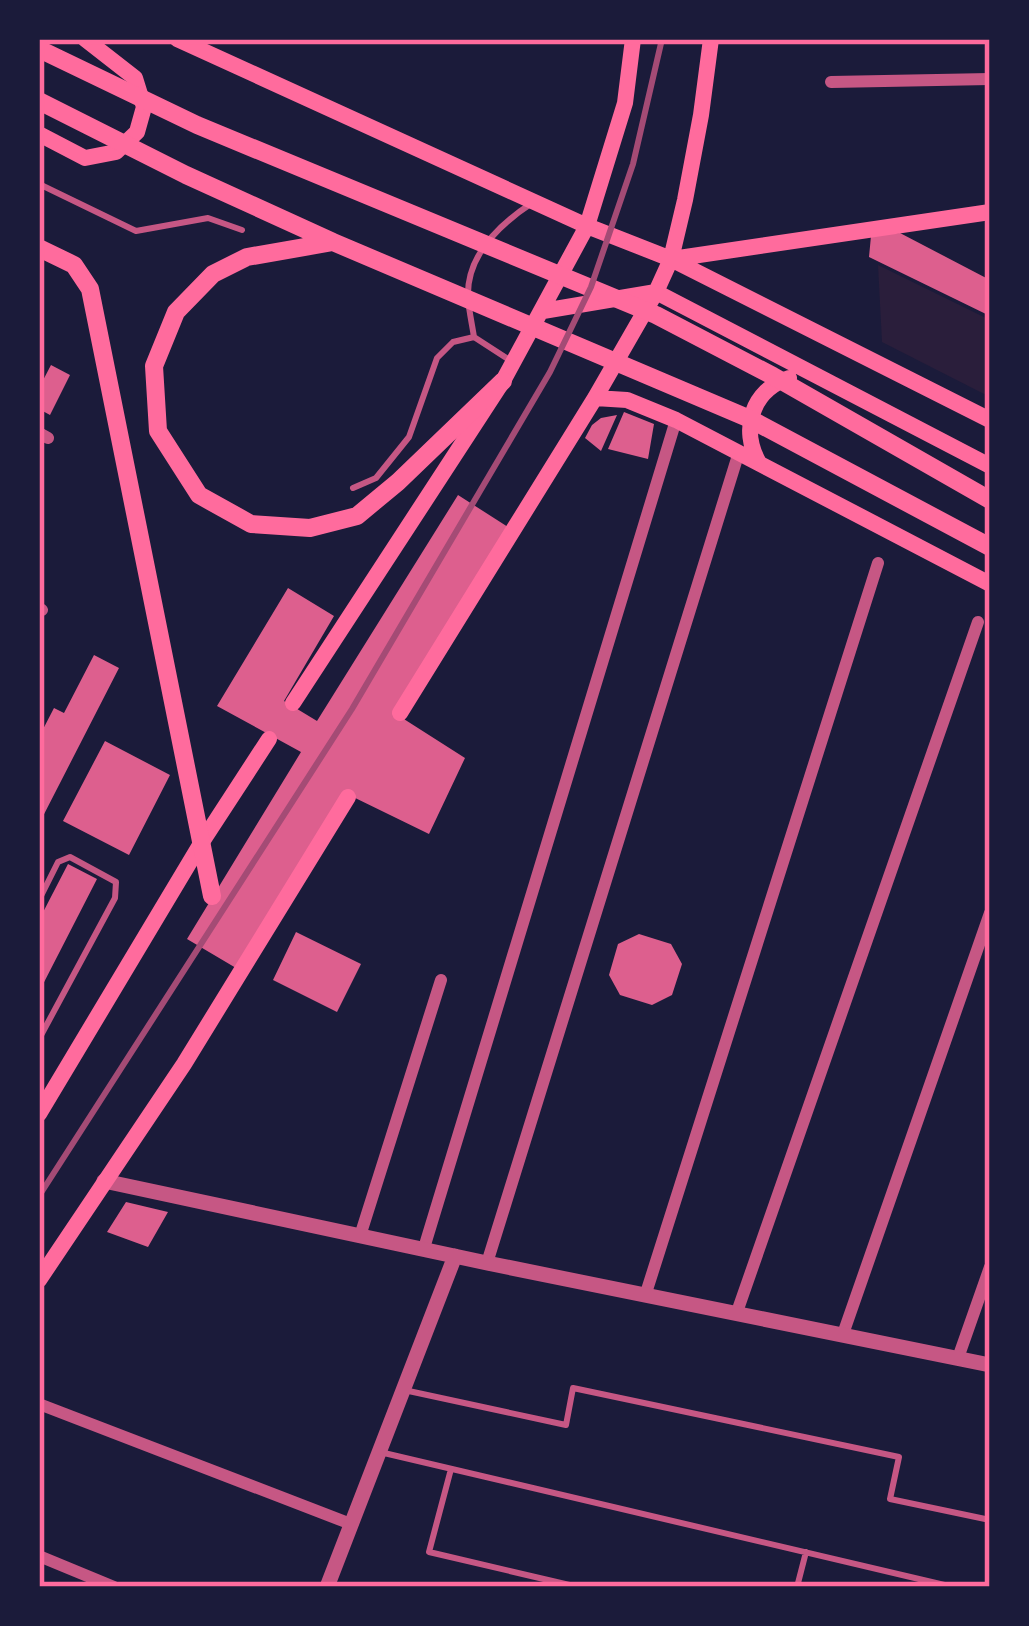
<svg xmlns="http://www.w3.org/2000/svg" width="1029" height="1626" font-family="Quicksand,sans-serif">
	<style>
		.green { fill: #2a1e3b }
		.building { fill: #dd5f8e }
		.lines { fill: none; stroke-linecap: round; stroke-linejoin: round }
		.service { stroke: #c65784; stroke-width: 6 }
		.minor { stroke: #c65784; stroke-width: 12 }
		.tertiary { stroke: #c65784; stroke-width: 15 }
		.secondary { stroke: #ff6b9d; stroke-width: 16 }
		.trunk { stroke: #ff6b9d; stroke-width: 18 }
		.rail { stroke: #a44b75; stroke-width: 6 }
		.neatline { fill: none; stroke: #ff6b9d; stroke-width: 4.5 }
	</style>
	<rect width="100%" height="100%" fill="#1b1b3a"/>
	<path class="green" d="M878,265L990,320V397L882,342Z"/>
	<path class="building" d="M900,233L990,280V316L869,257L871,236Z
		M51,365L70,375L50,415L39,409V388Z
		M624,412L654,424L648,459L608,449Z
		M617,415L601,451L585,438L592,425L601,418Z
		M458,495L508,527L396,714L465,758L429,834L347,794L236,968L187,939L301,752L217,706L288,588L334,616L284,701L317,721Z
		M94,655L119,668L39,824V737L54,708L64,713Z
		M105,741L170,775L129,855L63,821Z
		M68,864L97,879L39,992V920Z
		M296,932L361,964L337,1012L273,980Z
		M639,934L671,944L682,964L672,995L652,1005L620,995L609,975L618,944Z
		M126,1202L168,1212L148,1247L107,1232Z"/>
	<g class="lines">
		<path class="service" d="M39,184L136,231L208,218L242,230
			M511,361L474,337C472,324 469,311 468,298C466,256 500,224 532,203
			M353,488L376,478L409,437L437,358L453,342L474,337
			M39,900L58,862L70,857L116,882L115,898L39,1039
			M404,1390L566,1425L573,1388L899,1457L890,1499L990,1520
			M384,1453L953,1587
			M451,1469L429,1552L578,1587
			M797,1587L806,1552"/>
		<path class="minor" d="M831,82L990,79
			M39,433L48,438
			M39,608L42,610
			M360,1236L441,980
			M424,1248L676,420
			M487,1263L739,452
			M646,1293L878,563
			M737,1312L978,622
			M843,1334L990,913
			M958,1358L990,1267
			M39,1404L351,1524
			M39,1556L114,1587"/>
		<path class="tertiary" d="M104,1181L487,1263L990,1365
			M327,1587L455,1256"/>
		<path class="secondary" d="M177,39L587,226L671,259L990,420
			M39,134L85,158L116,152L137,132L144,107L135,78L85,39
			M672,259L990,212
			M543,311L656,292L990,466
			M595,398L627,400L676,420L990,584
			M759,463C740,429 752,390 789,378
			M293,703L503,381L587,226L625,103L633,39
			M400,713L595,398L656,292L671,259L685,200L701,115L711,39
			M39,1114L200,845L269,739
			M39,1280L184,1064L348,797"/>
		<path class="trunk" d="M39,49L197,125L656,315L773,376L990,500
			M39,101L186,175L333,242L750,419L990,547
			M333,242L247,257L213,274L176,312L154,366L158,431L199,495L251,524L310,528L357,516L398,482L503,381
			M39,248L74,265L90,289L212,896"/>
		<path class="rail" d="M39,1196L352,709L550,372L591,287L633,164L662,39"/>
	</g>
	<rect width="1029" height="1626" fill="none" stroke="#1b1b3a" stroke-width="84"/>
	<rect x="42" y="42" width="945" height="1542" class="neatline"/>
</svg>
